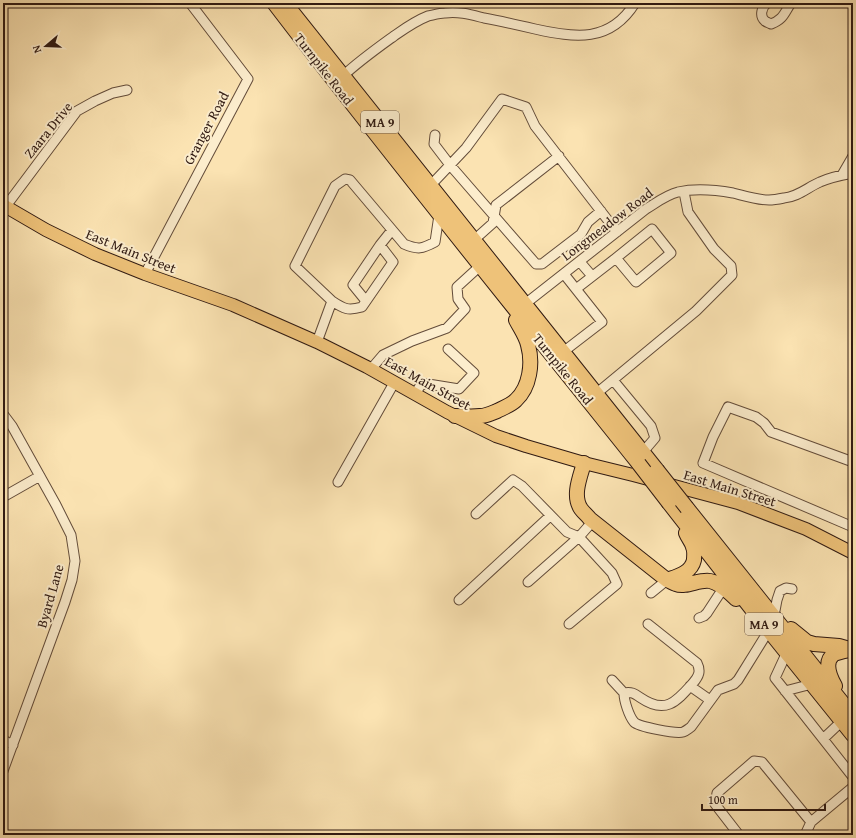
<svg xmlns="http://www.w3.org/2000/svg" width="856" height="838" font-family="'Gentium Book Plus',serif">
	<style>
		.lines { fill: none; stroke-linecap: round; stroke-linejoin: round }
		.minor-casing { stroke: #634c3a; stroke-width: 11 }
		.major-casing { stroke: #301a12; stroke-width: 14 }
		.highway-casing { stroke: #301a12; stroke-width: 16 }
		.minor { stroke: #fcedcd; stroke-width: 9 }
		.major { stroke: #eec279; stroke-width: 12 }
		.highway { stroke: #eec279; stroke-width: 14 }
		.highway-bridge-casing { stroke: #301a12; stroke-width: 16; stroke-linecap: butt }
		.highway-bridge { stroke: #eec279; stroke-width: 14 }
		.labels { text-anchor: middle; stroke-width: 4; stroke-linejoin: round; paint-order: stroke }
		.shield { fill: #fcedcd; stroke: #6d594a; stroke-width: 1 }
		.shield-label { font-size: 13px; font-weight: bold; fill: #301a12 }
		.street-label { font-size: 14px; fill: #301a12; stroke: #fcedcd }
	</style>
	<rect width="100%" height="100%" fill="#fbe3b2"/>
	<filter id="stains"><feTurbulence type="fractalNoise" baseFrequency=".005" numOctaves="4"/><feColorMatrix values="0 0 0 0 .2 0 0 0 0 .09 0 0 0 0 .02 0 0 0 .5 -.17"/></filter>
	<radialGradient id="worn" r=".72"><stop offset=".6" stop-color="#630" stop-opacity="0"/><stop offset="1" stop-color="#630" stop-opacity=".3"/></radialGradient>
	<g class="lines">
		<defs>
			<path id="minor" d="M767,3C762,7 759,16 765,21C766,22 769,23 771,24C784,19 784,13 791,3
				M343,76C359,61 376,49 394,36C404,29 415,21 428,16C433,15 440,13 445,13C459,11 472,15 484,18C501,21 518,25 535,29C575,38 610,43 635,3
				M435,135L434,144L450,165L536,264H542L581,234L588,222L601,211
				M842,175L853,156
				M431,185L466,148L502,99L526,107L535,126L617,232
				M6,206L77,111L95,101L113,93L127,90
				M474,240L493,223L496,205L559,156
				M580,262L592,276
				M145,274L248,79L190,3
				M576,289L616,258L636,282L671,253L652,229L616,258
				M332,301C344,309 348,311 362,307L393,262L380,245L392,230
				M366,301L353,285L380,245
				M525,304L646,209C656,203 666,195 678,192C696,188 716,190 733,193C745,196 757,200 769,200C774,200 779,199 784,198C798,197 808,187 820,182C831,177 842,175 853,173
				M317,342L332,301L295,266L335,186L345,179L350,180L404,244C418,250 422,249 435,242L439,215
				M563,352L602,322L564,274
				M371,369L383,355L412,341L447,328L465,309L458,299L457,287L480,266
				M613,380L651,426L655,438L643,452
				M597,393L696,311L732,275L731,266L714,249L688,212L684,192
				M415,394L422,383L459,389L474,373L448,349
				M3,414L12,426L56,505L71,535L75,561L72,580L65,602L3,771
				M853,462L771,432L764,423L756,417L728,407L713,437L703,463L853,527
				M338,482L394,383
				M3,497L40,476
				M476,514L513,480L522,486L567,532L579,537L528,582
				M651,593L667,580
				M459,600L550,516
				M774,616L777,600L780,591L786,588L792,589
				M699,618L704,616L707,613L724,587
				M569,624L617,584L612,573L579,537L593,521
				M787,652L775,678L853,777
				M612,680L624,693C624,701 629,716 634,722C639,727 676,734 683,732C686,731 688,729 691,727L718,690L734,684L738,680L769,630
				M690,686L710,700
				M785,691L812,684
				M624,693C631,691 635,694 641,698C666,715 677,701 693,683C699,676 701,671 697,663L648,624
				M823,739L842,721
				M3,740L13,745
				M739,835L715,804L717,793L754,761L762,762L811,822
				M805,835L811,822L853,787"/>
			<path id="major" d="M3,205L46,230L95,254L145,274L233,305L317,342L367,367L447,412L496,436L526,446L584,463L633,475L738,503L806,529L853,553"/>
			<path id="highway" d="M274,3C393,159 517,311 639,464
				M285,3L657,470
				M455,416C463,416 471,417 480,416C486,416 492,413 497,411C503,408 511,405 516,400C530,387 533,363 528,345C526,336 520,328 516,320
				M584,463C580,477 572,496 581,509C584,513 588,516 590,519L667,580C670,581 673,583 676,584C686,588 699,579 710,581C721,583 728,592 736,599
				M669,503L758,617L853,735
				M687,508L853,716
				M667,580C678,576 691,573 694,560C694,556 695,551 693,547C692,542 688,538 686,533
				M791,629L807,642L814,644L839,646L853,650
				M835,686C830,677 823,662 834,654C839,652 845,651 850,650"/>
		</defs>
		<use href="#minor" class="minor-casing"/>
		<use href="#major" class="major-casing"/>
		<use href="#highway" class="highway-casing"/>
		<use href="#minor" class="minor"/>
		<use href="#major" class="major"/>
		<use href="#highway" class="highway"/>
		<defs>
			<path id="highway-bridge" d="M639,464L669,503
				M657,470L687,508"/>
		</defs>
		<use href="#highway-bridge" class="highway-bridge-casing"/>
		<use href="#highway-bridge" class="highway-bridge"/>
	</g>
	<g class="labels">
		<g class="shield">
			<rect x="361" y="111" width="38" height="22" rx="3"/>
			<rect x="745" y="613" width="38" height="22" rx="3"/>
		</g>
		<g class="shield-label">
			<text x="380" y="127">MA 9</text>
			<text x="764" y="629">MA 9</text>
		</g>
		<g class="street-label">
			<text transform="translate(324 69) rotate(52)" y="5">Turnpike Road</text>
			<text transform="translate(206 128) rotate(-62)" y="5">Granger Road</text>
			<text transform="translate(48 130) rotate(-51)" y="5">Zaara Drive</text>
			<text transform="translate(607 224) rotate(-37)" y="5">Longmeadow Road</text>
			<text transform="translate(131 251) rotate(22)" y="5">East Main Street</text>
			<text transform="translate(563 369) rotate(51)" y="5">Turnpike Road</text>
			<text transform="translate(428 383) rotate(29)" y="5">East Main Street</text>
			<text transform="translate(730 488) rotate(17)" y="5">East Main Street</text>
			<text transform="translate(50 596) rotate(-74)" y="5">Byard Lane</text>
		</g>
	</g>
	<rect width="856" height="838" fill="none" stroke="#fbe3b2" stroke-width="16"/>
	<rect x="4" y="4" width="848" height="830" fill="none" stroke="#301a12" stroke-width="2"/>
	<rect x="8" y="8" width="840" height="822" fill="none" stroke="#301a12"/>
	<g transform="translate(46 46) rotate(251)" stroke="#fcedcd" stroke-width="3" paint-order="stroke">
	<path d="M0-3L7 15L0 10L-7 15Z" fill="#301a12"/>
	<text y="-6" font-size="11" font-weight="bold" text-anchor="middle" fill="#301a12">N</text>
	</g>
	<path d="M702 804v6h123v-6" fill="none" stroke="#301a12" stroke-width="2"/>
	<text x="708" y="804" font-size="12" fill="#301a12" stroke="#fcedcd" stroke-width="3" paint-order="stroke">100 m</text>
	<rect width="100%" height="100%" filter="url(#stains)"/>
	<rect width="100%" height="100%" fill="url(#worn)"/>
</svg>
